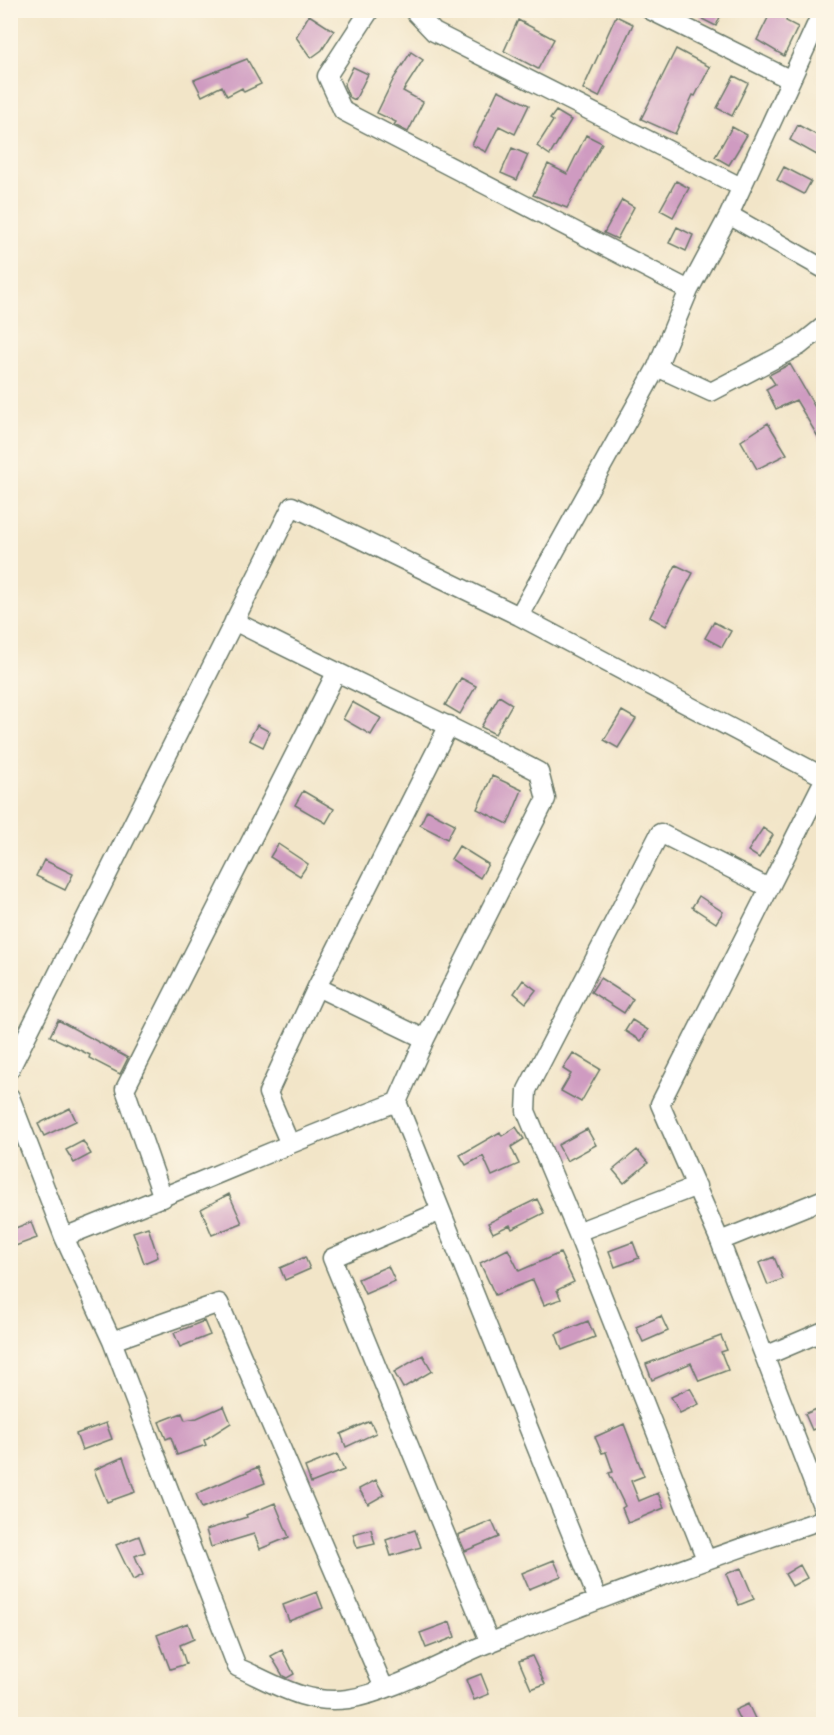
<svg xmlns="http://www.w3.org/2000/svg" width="834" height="1735" font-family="Delius,sans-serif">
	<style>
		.building { fill: #cf9bc1 }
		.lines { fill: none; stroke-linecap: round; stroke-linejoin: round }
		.minor-casing { stroke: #697868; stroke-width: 21 }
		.minor { stroke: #fff; stroke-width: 18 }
	</style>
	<rect width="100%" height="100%" fill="#fcf5e5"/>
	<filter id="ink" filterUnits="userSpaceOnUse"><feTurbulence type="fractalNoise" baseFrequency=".0167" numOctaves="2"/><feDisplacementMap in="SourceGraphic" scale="12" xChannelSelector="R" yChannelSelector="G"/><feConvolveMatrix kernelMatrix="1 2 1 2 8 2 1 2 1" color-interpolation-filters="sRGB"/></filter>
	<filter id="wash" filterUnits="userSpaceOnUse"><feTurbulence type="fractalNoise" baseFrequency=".008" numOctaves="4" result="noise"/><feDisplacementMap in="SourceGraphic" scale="24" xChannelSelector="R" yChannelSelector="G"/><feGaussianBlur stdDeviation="1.35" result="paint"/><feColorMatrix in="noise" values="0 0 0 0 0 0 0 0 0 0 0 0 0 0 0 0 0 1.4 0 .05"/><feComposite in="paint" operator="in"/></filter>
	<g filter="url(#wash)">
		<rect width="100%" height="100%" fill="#f2e5c8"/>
		<g id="blocks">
			<path class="building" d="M704,10H723L716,26L700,18Z
				M772,10H790L786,21L798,27L784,56L757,40Z
				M309,15L334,31L322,50L311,58L296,37Z
				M616,16L633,24L599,97L583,89Z
				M518,20L554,39L538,69L504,51Z
				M676,49L710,67L695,96L693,95L675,134L641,119Z
				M411,52L423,60L403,91L423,102L408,132L394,125L396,122L377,113L394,78Z
				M247,59L261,84L244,92L242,88L227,96L222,86L202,96L194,80Z
				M353,67L368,74L355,100L349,97L344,85Z
				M734,76L748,83L732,116L717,108Z
				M498,90L529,105L515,134L499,126L486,152L472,145Z
				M556,111L571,120L550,155L537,146L553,121L550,119Z
				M798,125L824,139V159L790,140Z
				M732,127L747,135L729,165L715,157Z
				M586,135L602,143L567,208L533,195L548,164L567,174Z
				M512,148L528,155L517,180L501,173Z
				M784,167L811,181L804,194L777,180Z
				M676,181L689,188L673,217L660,210Z
				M622,200L634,207L617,239L604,233Z
				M677,227L693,235L686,251L669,243Z
				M790,364L824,423V447L796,400L776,409L766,389L775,384L769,375Z
				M768,423L787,454L757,469L741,441Z
				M676,565L693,573L666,626L650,617Z
				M714,622L731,631L722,647L705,638Z
				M461,678L476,686L460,714L445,705Z
				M499,696L512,704L495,734L481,727Z
				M352,702L381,718L371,735L343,719Z
				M622,711L636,719L618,748L604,740Z
				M257,725L270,732L263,747L249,740Z
				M492,776L522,790L508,824L477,809Z
				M303,791L334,809L326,823L295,805Z
				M427,810L455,824L447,839L420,825Z
				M763,828L773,835L759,858L748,851Z
				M278,844L308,864L300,876L270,857Z
				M459,846L488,864L480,878L451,859Z
				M44,860L73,874L65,890L36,876Z
				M699,896L723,912L716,923L692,907Z
				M600,978L633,999L624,1013L591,992Z
				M523,980L536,990L526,1003L514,993Z
				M58,1020L128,1058L120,1074L89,1058L90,1055L50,1036Z
				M632,1020L648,1030L641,1041L625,1031Z
				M573,1053L600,1069L581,1102L561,1091L571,1074L563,1069Z
				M70,1108L76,1121L44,1136L38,1124Z
				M516,1127L524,1139L511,1147L519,1164L492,1176L483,1156L466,1165L460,1155L500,1132L502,1136Z
				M587,1129L596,1145L567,1161L558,1145Z
				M83,1141L91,1154L74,1163L66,1150Z
				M637,1150L648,1163L624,1183L613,1170Z
				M229,1194L242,1223L212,1235L201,1209Z
				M537,1199L544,1213L512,1229L510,1225L493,1233L488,1223Z
				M31,1222L37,1238L10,1248V1230Z
				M148,1227L158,1257L144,1263L133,1232Z
				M633,1242L639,1258L615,1267L609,1251Z
				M508,1249L519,1271L560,1253L574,1282L557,1290L561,1299L544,1305L533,1280L495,1295L480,1263Z
				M305,1257L310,1269L285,1280L280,1268Z
				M774,1257L783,1279L768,1285L759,1263Z
				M388,1266L395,1281L365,1294L358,1279Z
				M661,1316L668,1331L643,1342L636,1327Z
				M204,1321L210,1335L180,1347L174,1333Z
				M588,1321L595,1337L562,1350L556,1334Z
				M721,1336L727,1350L721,1352L728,1370L699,1381L691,1363L652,1380L646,1364Z
				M423,1355L432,1371L403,1388L394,1372Z
				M690,1388L699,1404L680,1413L671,1397Z
				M224,1406L231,1423L204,1440L206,1445L177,1455L171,1437L166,1439L159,1422L182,1413L185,1420L197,1418Z
				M824,1406V1425L812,1430L805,1414Z
				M370,1421L376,1433L346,1447L341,1434Z
				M106,1423L112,1439L82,1450L76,1434Z
				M624,1424L644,1476L631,1481L639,1501L658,1493L664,1508L628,1523L622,1508L625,1506L609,1473L613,1472L606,1452L602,1453L595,1437Z
				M337,1454L344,1470L311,1483L305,1467Z
				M123,1457L135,1492L107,1502L94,1470Z
				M258,1467L265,1483L202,1508L196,1494Z
				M376,1480L384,1495L368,1504L359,1489Z
				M275,1503L289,1537L260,1549L254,1534L211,1547L206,1530L247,1517L246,1515Z
				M492,1521L499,1537L465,1551L458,1535Z
				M371,1529L375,1544L357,1548L353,1534Z
				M415,1530L421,1547L391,1556L386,1540Z
				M139,1536L145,1552L135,1556L143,1575L133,1580L116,1545Z
				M554,1560L561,1576L529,1589L522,1573Z
				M800,1565L807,1578L792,1586L785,1574Z
				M741,1568L754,1599L739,1605L726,1574Z
				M317,1592L323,1608L289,1621L283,1605Z
				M450,1622L455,1637L426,1648L420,1633Z
				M188,1623L194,1639L180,1645L186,1664L170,1669L157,1635Z
				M282,1650L294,1674L287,1678L283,1676L271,1656Z
				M532,1656L545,1684L531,1689L519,1661Z
				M481,1674L489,1694L474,1700L466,1680Z
				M748,1704L758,1725H742L735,1710Z"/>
		</g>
	</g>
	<g filter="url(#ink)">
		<use href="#blocks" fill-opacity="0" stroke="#697868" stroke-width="1.5"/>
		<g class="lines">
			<defs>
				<path id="minor" d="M370,10L327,76L343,111L689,290
					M413,10L434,32L741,187
					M650,10L791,80
					M729,215L824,269
					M657,367L711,392L799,346L824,326
					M519,616L657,367L689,290L729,215L823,10
					M234,621C335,673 439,719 539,772L546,799L425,1039L397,1102L598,1600
					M824,780L660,1104L720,1241L824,1511
					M317,987L425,1039
					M10,1069L292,506L519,616L824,777
					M10,1097L64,1237L112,1341L237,1667C275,1684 305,1705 348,1699C393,1692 448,1659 491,1642C601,1598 712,1557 824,1519
					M289,1142L268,1093L317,987L449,725
					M163,1198L125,1089L336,673
					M441,1211L332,1258L490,1643
					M577,1232L697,1186
					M64,1237C176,1193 285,1144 397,1102
					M720,1241L824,1199
					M112,1341L219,1303L384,1688
					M765,1356L824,1331
					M706,1559L577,1232L526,1111L527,1090L660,833L769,888"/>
			</defs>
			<use href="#minor" class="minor-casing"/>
			<use href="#minor" class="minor"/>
		</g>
	</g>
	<rect width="834" height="1735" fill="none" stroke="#fcf5e5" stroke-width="36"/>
</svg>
